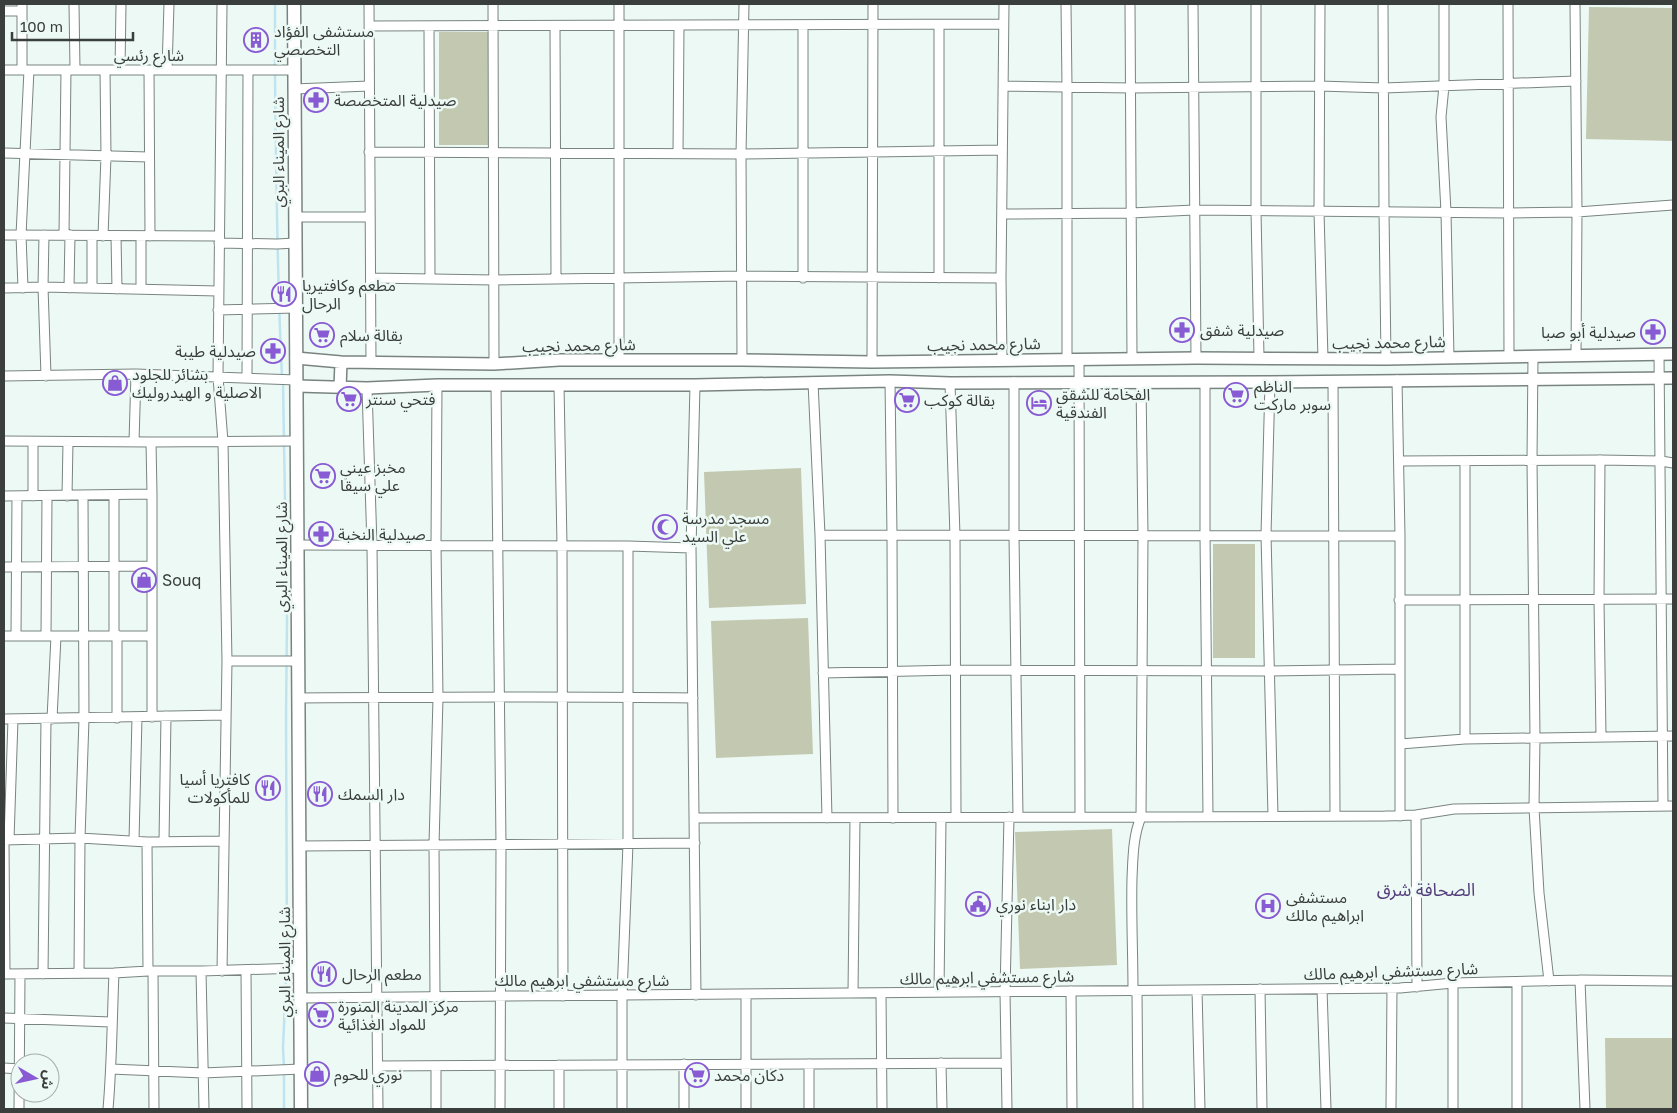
<svg xmlns="http://www.w3.org/2000/svg" width="1677" height="1113" font-family="'Golos Text','Noto Sans Arabic',sans-serif">
	<style>
		.green { fill: #c3c9b1 }
		.lines { fill: none; stroke-linecap: round; stroke-linejoin: round }
		.stream { stroke: #bfe4f0; stroke-width: 2.5 }
		.minor-casing { stroke: #798480; stroke-width: 11 }
		.major-casing { stroke: #798480; stroke-width: 14 }
		.highway-casing { stroke: #798480; stroke-width: 15 }
		.minor { stroke: #fff; stroke-width: 9 }
		.major { stroke: #fff; stroke-width: 11 }
		.highway { stroke: #fff; stroke-width: 12 }
		.labels { text-anchor: middle; stroke-width: 5; stroke-linejoin: round; paint-order: stroke }
		.poi-label { font-size: 16px; fill: #3a3e3c; stroke: #edf9f4; text-anchor: start }
		.street-label { font-size: 16px; fill: #3a3e3c; stroke: #edf9f4 }
		.neighbourhood-label { font-size: 18px; fill: #543f7c; stroke: #edf9f4 }
	</style>
	<rect width="100%" height="100%" fill="#edf9f4"/>
	<path class="green" d="M1589,7L1673,8V141L1586,139Z
		M439,32H488V145H439Z
		M801,468L806,604L709,608L704,472Z
		M1213,544H1255V658H1213Z
		M808,618L813,754L716,758L711,621Z
		M1112,829L1117,965L1020,969L1015,832Z
		M1605,1038H1673V1109H1606Z"/>
	<g class="lines">
		<path class="stream" d="M275,67V4
			M275,73C276,174 277,276 282,377
			M283,383L287,620L286,716L287,956L283,1048L284,1067
			M284,1109V1072"/>
		<defs>
			<path id="minor" d="M22,4V70
				M74,4L75,70
				M222,4L218,377L223,442L227,661L222,971
				M369,4L371,362
				M493,4L494,364
				M1066,4L1067,87V359
				M1130,4L1132,358
				M1193,4L1196,358
				M1256,4V211L1259,357
				M1320,4L1319,211L1323,359
				M1383,4L1384,211L1386,359
				M1444,4V86L1441,117L1446,212L1449,358
				M1508,4L1509,357
				M1575,4L1577,212L1576,355
				M4,11H22
				M369,26L1003,24
				M429,26L430,279
				M555,26L556,279
				M4,70H294
				M120,70L121,4
				M149,70L150,236
				M167,70L169,4
				M1003,86L1131,88L1319,86L1384,88L1576,81
				M294,89L369,86
				M369,152L741,154L1002,150
				M4,153L149,157
				M678,153L679,25
				M1002,214L1131,213L1194,210L1509,213L1577,212L1673,205
				M295,217H369
				M4,235L219,236
				M44,235L43,287L46,376
				M64,235L66,70
				M103,236L106,156L105,70
				M116,236L117,289
				M219,243L277,244L295,243
				M371,278L494,280L742,276L1001,278
				M803,278V25
				M939,278V25
				M4,288L43,287L218,291
				M23,288L21,235L29,70
				M69,288L70,235
				M92,288V236
				M141,289V236
				M218,310L296,308
				M1659,354L1663,806
				M1533,357L1532,460L1535,737L1534,808L1539,893L1549,981
				M1079,359L1080,817
				M619,360V4
				M742,360L741,154L744,4
				M1002,360L1001,278L1004,4
				M872,362L873,4
				M4,376L136,374L297,380
				M247,378L248,70
				M1397,380L1400,536V816
				M890,381L892,536L893,818
				M1333,381L1335,816
				M813,382L820,535L827,818
				M1014,382V536L1018,817
				M1205,382V536L1208,816
				M1270,382L1266,535L1273,816
				M950,383L955,536L956,817
				M496,385L501,845L500,1109
				M559,385L562,545L563,996
				M695,385L691,548L696,995
				M367,388L372,546L378,1109
				M4,441L151,442L297,441
				M134,442L136,374
				M1600,460L1599,600L1601,737
				M1399,461L1600,460L1661,461L1673,463
				M1465,461V739
				M4,496L152,494L151,442
				M33,496V442
				M67,496L68,442
				M114,496V635
				M820,535L1400,536
				M297,545L628,546L691,548
				M4,567L152,566
				M1399,600L1673,599
				M117,635V718
				M4,636H152
				M16,636L17,496
				M46,636L47,496
				M227,661H298
				M823,673L956,670L1270,671L1399,669
				M298,698C430,697 562,696 693,698
				M152,717V494
				M4,719L226,715
				M52,719L56,636
				M1400,744L1465,739L1673,736
				M1416,815L1417,987
				M695,818L1141,817L1143,536L1141,382
				M4,840L80,838L147,842L224,841
				M4,840L5,974
				M9,840L13,719
				M134,841L137,717
				M164,841L166,716
				M147,842L148,971
				M299,846L695,843
				M246,970L247,1109
				M153,971L154,1109
				M201,971L204,1109
				M79,973L80,838L84,719L83,496
				M4,974L114,973L148,971H201L300,968
				M43,974L46,719
				M1580,980L1585,1109
				M1517,982V1109
				M1453,983V1109
				M1260,989L1262,1109
				M1322,989L1326,1109
				M1197,990L1200,1109
				M1071,991L1072,1109
				M1133,991C1133,953 1131,915 1132,878C1133,857 1133,836 1141,817L1385,816L1416,815L1454,809L1673,806
				M1137,991L1138,1109
				M939,992L941,818
				M853,993L855,818
				M881,993L882,1109
				M435,997L434,845L438,698L436,545L437,385
				M300,998L1400,988L1453,983L1580,980L1673,981
				M4,1018L111,1022
				M941,1063L942,1109
				M684,1064V1109
				M559,1065V1109
				M378,1066L1006,1063
				M4,1068L20,1069
				M111,1069L203,1073L301,1069
				M19,1109L20,974
				M108,1109C112,1064 112,1018 114,973
				M436,1109V1066
				M622,1109V995L628,844V546
				M746,1109V994
				M809,1109V1064
				M1007,1109L1005,992L1009,817
				M1391,1109L1392,988"/>
			<path id="major" d="M296,358L341,362L494,364L559,360H742L872,362L1196,358L1386,359L1673,354
				M297,386L367,388L437,385H695L890,381L950,383L1270,382L1673,378
				M340,388L341,362"/>
			<path id="highway" d="M294,4L301,1109"/>
		</defs>
		<use href="#minor" class="minor-casing"/>
		<use href="#major" class="major-casing"/>
		<use href="#highway" class="highway-casing"/>
		<use href="#minor" class="minor"/>
		<use href="#major" class="major"/>
		<use href="#highway" class="highway"/>
	</g>
	<defs>
		<symbol id="building-ring" viewBox="-11 -11 22 22"><circle r="9.5" fill="#edf9f4" stroke="#885ad3" stroke-width="1.5"/><path d="M-4-6H4V6H1V3H-1V6H-4ZM-2.5-4.3h1.7v1.8h-1.7ZM.8-4.3h1.7v1.8H.8ZM-2.5-1h1.7V.8h-1.7ZM.8-1h1.7V.8H.8Z" fill="#885ad3"/></symbol>
		<symbol id="pharmacy-ring" viewBox="-11 -11 22 22"><circle r="9.5" fill="#edf9f4" stroke="#885ad3" stroke-width="1.5"/><path d="M-2-6h4v4h4v4h-4v4h-4v-4h-4v-4h4Z" fill="#885ad3"/></symbol>
		<symbol id="restaurant-ring" viewBox="-11 -11 22 22"><circle r="9.5" fill="#edf9f4" stroke="#885ad3" stroke-width="1.5"/><path d="M-5-6h1v4h1v-4h1v4h1v-4h1v5L-1.5 .5V6h-2V.5L-5-1ZM5-6V6H3V1.5H1.5Q1.5-4 5-6Z" fill="#885ad3"/></symbol>
		<symbol id="supermarket-ring" viewBox="-11 -11 22 22"><circle r="9.5" fill="#edf9f4" stroke="#885ad3" stroke-width="1.5"/><path d="M-6-5.5h2.5l.6 2H6L4.5 2H-2.5L-4.4-4H-6ZM-1.5 3.2a1.3 1.3 0 1 0 .1 0ZM3 3.2a1.3 1.3 0 1 0 .1 0Z" fill="#885ad3"/></symbol>
		<symbol id="shop-ring" viewBox="-11 -11 22 22"><circle r="9.5" fill="#edf9f4" stroke="#885ad3" stroke-width="1.5"/><path d="M-5-2.5h2.3a2.7 3.5 0 0 1 5.4 0H5L5.5 6h-11ZM-1.5-2.5h3a1.5 2.3 0 0 0-3 0Z" fill="#885ad3"/></symbol>
		<symbol id="hotel-ring" viewBox="-11 -11 22 22"><circle r="9.5" fill="#edf9f4" stroke="#885ad3" stroke-width="1.5"/><path d="M-6-4.5h1.5V1H6V5H4.5V3h-9V5H-6ZM-4 0a1.8 1.8 0 1 1 3.6 0ZM.5 0V-2.5h3Q6-2.5 6 0Z" fill="#885ad3"/></symbol>
		<symbol id="mosque-ring" viewBox="-11 -11 22 22"><circle r="9.5" fill="#edf9f4" stroke="#885ad3" stroke-width="1.5"/><path d="M3.5-4.9A6 6 0 1 0 3.5 4.9A5 5 0 1 1 3.5-4.9Z" fill="#885ad3"/></symbol>
		<symbol id="civic-ring" viewBox="-11 -11 22 22"><circle r="9.5" fill="#edf9f4" stroke="#885ad3" stroke-width="1.5"/><path d="M-.6-6.5H3V-4.5H.6V-3L4-1V1h2V6H-6V1h2V-1L-.6-3ZM-1.2 2.5V6h2.4V2.5Z" fill="#885ad3"/></symbol>
		<symbol id="hospital-ring" viewBox="-11 -11 22 22"><circle r="9.5" fill="#edf9f4" stroke="#885ad3" stroke-width="1.5"/><path d="M-5-5h3v3.5h4V-5h3V5h-3V1.5h-4V5h-3Z" fill="#885ad3"/></symbol>
	</defs>
	<g fill-rule="evenodd">
		<use href="#building-ring" x="242" y="26" width="28" height="28"/>
		<use href="#pharmacy-ring" x="302" y="86" width="28" height="28"/>
		<use href="#restaurant-ring" x="270" y="280" width="28" height="28"/>
		<use href="#pharmacy-ring" x="1168" y="316" width="28" height="28"/>
		<use href="#pharmacy-ring" x="1639" y="318" width="28" height="28"/>
		<use href="#supermarket-ring" x="308" y="321" width="28" height="28"/>
		<use href="#pharmacy-ring" x="259" y="337" width="28" height="28"/>
		<use href="#shop-ring" x="101" y="369" width="28" height="28"/>
		<use href="#supermarket-ring" x="1222" y="381" width="28" height="28"/>
		<use href="#supermarket-ring" x="335" y="385" width="28" height="28"/>
		<use href="#supermarket-ring" x="893" y="386" width="28" height="28"/>
		<use href="#hotel-ring" x="1025" y="389" width="28" height="28"/>
		<use href="#supermarket-ring" x="309" y="462" width="28" height="28"/>
		<use href="#mosque-ring" x="651" y="513" width="28" height="28"/>
		<use href="#pharmacy-ring" x="307" y="520" width="28" height="28"/>
		<use href="#shop-ring" x="130" y="566" width="28" height="28"/>
		<use href="#restaurant-ring" x="254" y="774" width="28" height="28"/>
		<use href="#restaurant-ring" x="306" y="780" width="28" height="28"/>
		<use href="#civic-ring" x="964" y="890" width="28" height="28"/>
		<use href="#hospital-ring" x="1254" y="892" width="28" height="28"/>
		<use href="#restaurant-ring" x="310" y="960" width="28" height="28"/>
		<use href="#supermarket-ring" x="307" y="1001" width="28" height="28"/>
		<use href="#shop-ring" x="303" y="1060" width="28" height="28"/>
		<use href="#supermarket-ring" x="683" y="1061" width="28" height="28"/>
	</g>
	<g class="labels">
		<g class="poi-label">
			<text x="274" y="37">مستشفى الفؤاد<tspan x="274" dy="18">التخصصي</tspan></text>
			<text x="334" y="106">صيدلية المتخصصة</text>
			<text x="302" y="291">مطعم وكافتيريا<tspan x="302" dy="18">الرحال</tspan></text>
			<text x="1200" y="336">صيدلية شفق</text>
			<text x="1636" y="338" text-anchor="end">صيدلية أبو صبا</text>
			<text x="340" y="341">بقالة سلام</text>
			<text x="256" y="357" text-anchor="end">صيدلية طيبة</text>
			<text x="132" y="380">بشائر للجلود<tspan x="132" dy="18">الاصلية و الهيدروليك</tspan></text>
			<text x="1254" y="392">الناظم<tspan x="1254" dy="18">سوبر ماركت</tspan></text>
			<text x="1056" y="400">الفخامة للشقق<tspan x="1056" dy="18">الفندقية</tspan></text>
			<text x="366" y="405">فتحي سنتر</text>
			<text x="924" y="406">بقالة كوكب</text>
			<text x="340" y="473">مخبز عيني<tspan x="340" dy="18">علي سيقا</tspan></text>
			<text x="682" y="524">مسجد مدرسة<tspan x="682" dy="18">علي السيد</tspan></text>
			<text x="338" y="540">صيدلية النخبة</text>
			<text x="162" y="586">Souq</text>
			<text x="250" y="785" text-anchor="end">كافتريا أسيا<tspan x="250" dy="18">للمأكولات</tspan></text>
			<text x="338" y="800">دار السمك</text>
			<text x="1286" y="903">مستشفى<tspan x="1286" dy="18">ابراهيم مالك</tspan></text>
			<text x="996" y="910">دار ابناء نوري</text>
			<text x="342" y="980">مطعم الرحال</text>
			<text x="338" y="1012">مركز المدينة المنورة<tspan x="338" dy="18">للمواد الغذائية</tspan></text>
			<text x="334" y="1080">نوري للحوم</text>
			<text x="714" y="1081">دكان محمد</text>
		</g>
		<g class="street-label">
			<text x="149" y="61">شارع رئسي</text>
			<text transform="translate(278 152) rotate(-90)" y="6">شارع الميناء البري</text>
			<text transform="translate(1389 342) rotate(-1)" y="6">شارع محمد نجيب</text>
			<text transform="translate(984 344) rotate(-1)" y="6">شارع محمد نجيب</text>
			<text transform="translate(579 345) rotate(-1)" y="6">شارع محمد نجيب</text>
			<text transform="translate(281 557) rotate(-90)" y="6">شارع الميناء البري</text>
			<text transform="translate(284 962) rotate(-90)" y="6">شارع الميناء البري</text>
			<text transform="translate(1391 971) rotate(-2)" y="6">شارع مستشفي ابرهيم مالك</text>
			<text transform="translate(987 977) rotate(-1)" y="6">شارع مستشفي ابرهيم مالك</text>
			<text x="582" y="986">شارع مستشفي ابرهيم مالك</text>
		</g>
		<g class="neighbourhood-label">
			<text x="1426" y="896">الصحافة شرق</text>
		</g>
	</g>
	<rect width="1677" height="1113" fill="none" stroke="#3a3e3c" stroke-width="10"/>
	<g transform="translate(35 1078) rotate(99)"><circle r="24" fill="#edf9f4" stroke="#a5aeaa"/>
	<path d="M0-4L9 19L0 12L-9 19Z" fill="#885ad3"/>
	<text y="-8" font-size="14" font-weight="bold" text-anchor="middle" fill="#3a3e3c">ش</text>
	</g>
	<path d="M12 32v8h121v-8" fill="none" stroke="#3a3e3c" stroke-width="2.5"/>
	<text x="20" y="32" font-size="15" fill="#3a3e3c" stroke="#edf9f4" stroke-width="4" paint-order="stroke">100 m</text>
</svg>
